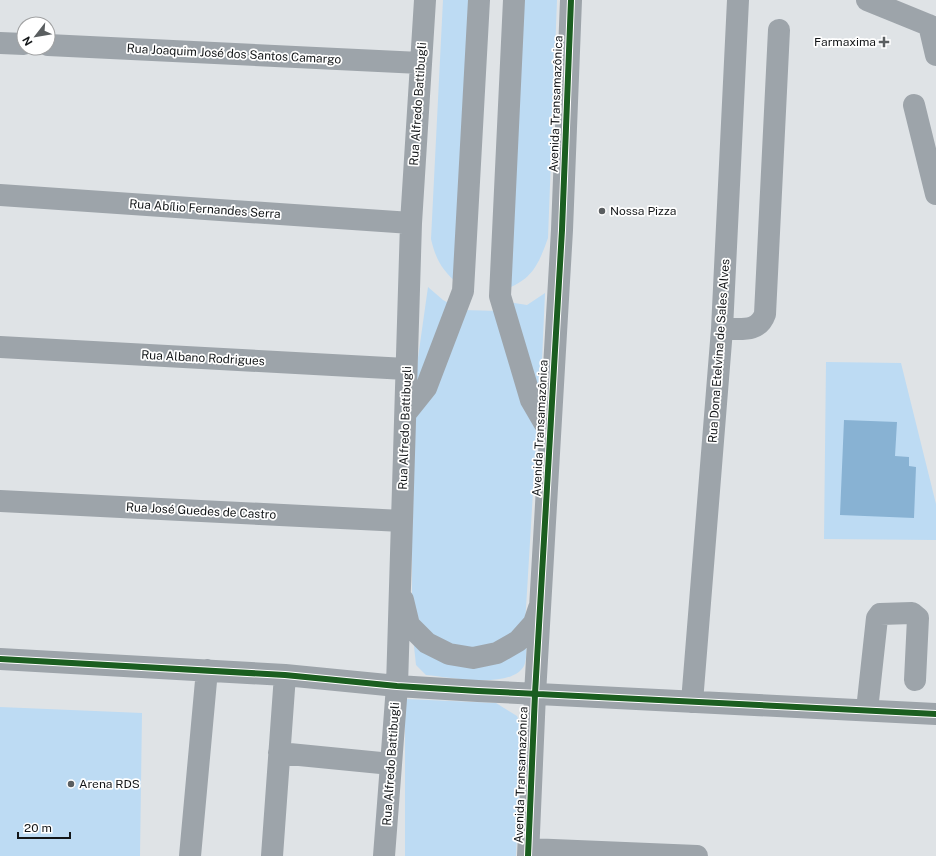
<svg xmlns="http://www.w3.org/2000/svg" width="936" height="856" font-family="'Public Sans',sans-serif">
	<style>
		.green { fill: #bddbf3 }
		.water { fill: #88b2d3 }
		.lines { fill: none; stroke-linecap: round; stroke-linejoin: round }
		.minor { stroke: #9da4aa; stroke-width: 22 }
		.cycleway-casing { stroke: #fff; stroke-width: 8 }
		.cycleway { stroke: #1b5e20; stroke-width: 6 }
		.poi-dot { fill: #5a5e60; stroke: #fff; stroke-width: 1.5 }
		.labels { text-anchor: middle; stroke-width: 3.5; stroke-linejoin: round; paint-order: stroke }
		.poi-label { font-size: 12px; fill: #131618; stroke: #fff; text-anchor: start }
		.street-label { font-size: 12px; fill: #131618; stroke: #fff }
	</style>
	<rect width="100%" height="100%" fill="#dfe3e6"/>
	<path class="green" d="M443,0H474L458,284C442,270 436,260 431,239Z
		M520,0H557L548,238C539,263 533,279 506,289Z
		M428,287L443,300L454,306L412,400Z
		M545,293L540,405L508,302L527,305Z
		M463,310L499,311L537,425L525,625L495,650H451L412,619V414Z
		M826,362L901,363L936,504V540L824,539Z
		M413,637L439,654L527,641C526,648 527,660 524,666C510,690 450,677 426,675L416,665Z
		M405,699L496,703L517,716L522,729L516,856H405Z
		M0,707L142,713L140,856H0Z"/>
	<path class="water" d="M844,420L897,422L895,456L909,457V466L916,467L914,518L840,515Z"/>
	<g class="lines">
		<path class="minor" d="M514,0L500,296L531,400L549,431
			M867,0L936,28
			M929,25L936,55
			M0,43L24,44
			M48,45L420,63
			M914,105L936,194
			M0,195L411,223
			M722,329C739,328 758,334 765,314L779,30
			M0,347L406,369
			M406,413L426,388L463,291L479,0
			M0,501L402,521
			M403,600L409,625L427,643L449,654L473,658L497,653L518,641L534,623L539,608
			M0,659L285,675L397,686L478,691L936,714
			M692,702L722,329L738,0
			M867,710L877,618L880,614L912,613L918,618L915,680
			M279,753L391,764
			M529,849L697,856
			M190,856L207,670
			M272,856L285,675
			M384,856L397,686L411,223L425,0
			M528,856L535,694L562,230L571,0"/>
		<defs>
			<path id="cycleway" d="M0,659L285,675L397,686L478,691L936,714
				M528,856L535,694L562,230L571,0"/>
		</defs>
		<use href="#cycleway" class="cycleway-casing"/>
		<use href="#cycleway" class="cycleway"/>
	</g>
	<g class="poi-dot">
		<path d="M882 36h4v4h4v4h-4v4h-4v-4h-4v-4h4z"/>
		<circle cx="602" cy="211" r="4"/>
		<circle cx="71" cy="784" r="4"/>
	</g>
	<g class="labels">
		<g class="poi-label">
			<text x="876" y="46" text-anchor="end">Farmaxima</text>
			<text x="610" y="215">Nossa Pizza</text>
			<text x="79" y="788">Arena RDS</text>
		</g>
		<g class="street-label">
			<text transform="translate(234 54) rotate(3)" y="4">Rua Joaquim José dos Santos Camargo</text>
			<text transform="translate(418 104) rotate(-86)" y="4">Rua Alfredo Battibugli</text>
			<text transform="translate(556 104) rotate(-88)" y="4">Avenida Transamazônica</text>
			<text transform="translate(205 209) rotate(4)" y="4">Rua Abílio Fernandes Serra</text>
			<text transform="translate(719 351) rotate(-86)" y="4">Rua Dona Etelvina de Sales Alves</text>
			<text transform="translate(203 358) rotate(3)" y="4">Rua Albano Rodrigues</text>
			<text transform="translate(405 428) rotate(-88)" y="4">Rua Alfredo Battibugli</text>
			<text transform="translate(540 428) rotate(-87)" y="4">Avenida Transamazônica</text>
			<text transform="translate(201 511) rotate(3)" y="4">Rua José Guedes de Castro</text>
			<text transform="translate(391 764) rotate(-86)" y="4">Rua Alfredo Battibugli</text>
			<text transform="translate(521 775) rotate(-88)" y="4">Avenida Transamazônica</text>
		</g>
	</g>
	<g transform="translate(36 36) rotate(239)"><circle r="19" fill="#ffffff" stroke="#a1a2a3"/>
	<path d="M0-3L7 15L0 10L-7 15Z" fill="#5a5e60"/>
	<text y="-6" font-size="11" font-weight="bold" text-anchor="middle" fill="#131618">N</text>
	</g>
	<path d="M18 832v6h52v-6" fill="none" stroke="#131618" stroke-width="2"/>
	<text x="24" y="832" font-size="12" fill="#131618" stroke="#ffffff" stroke-width="3" paint-order="stroke">20 m</text>
</svg>
